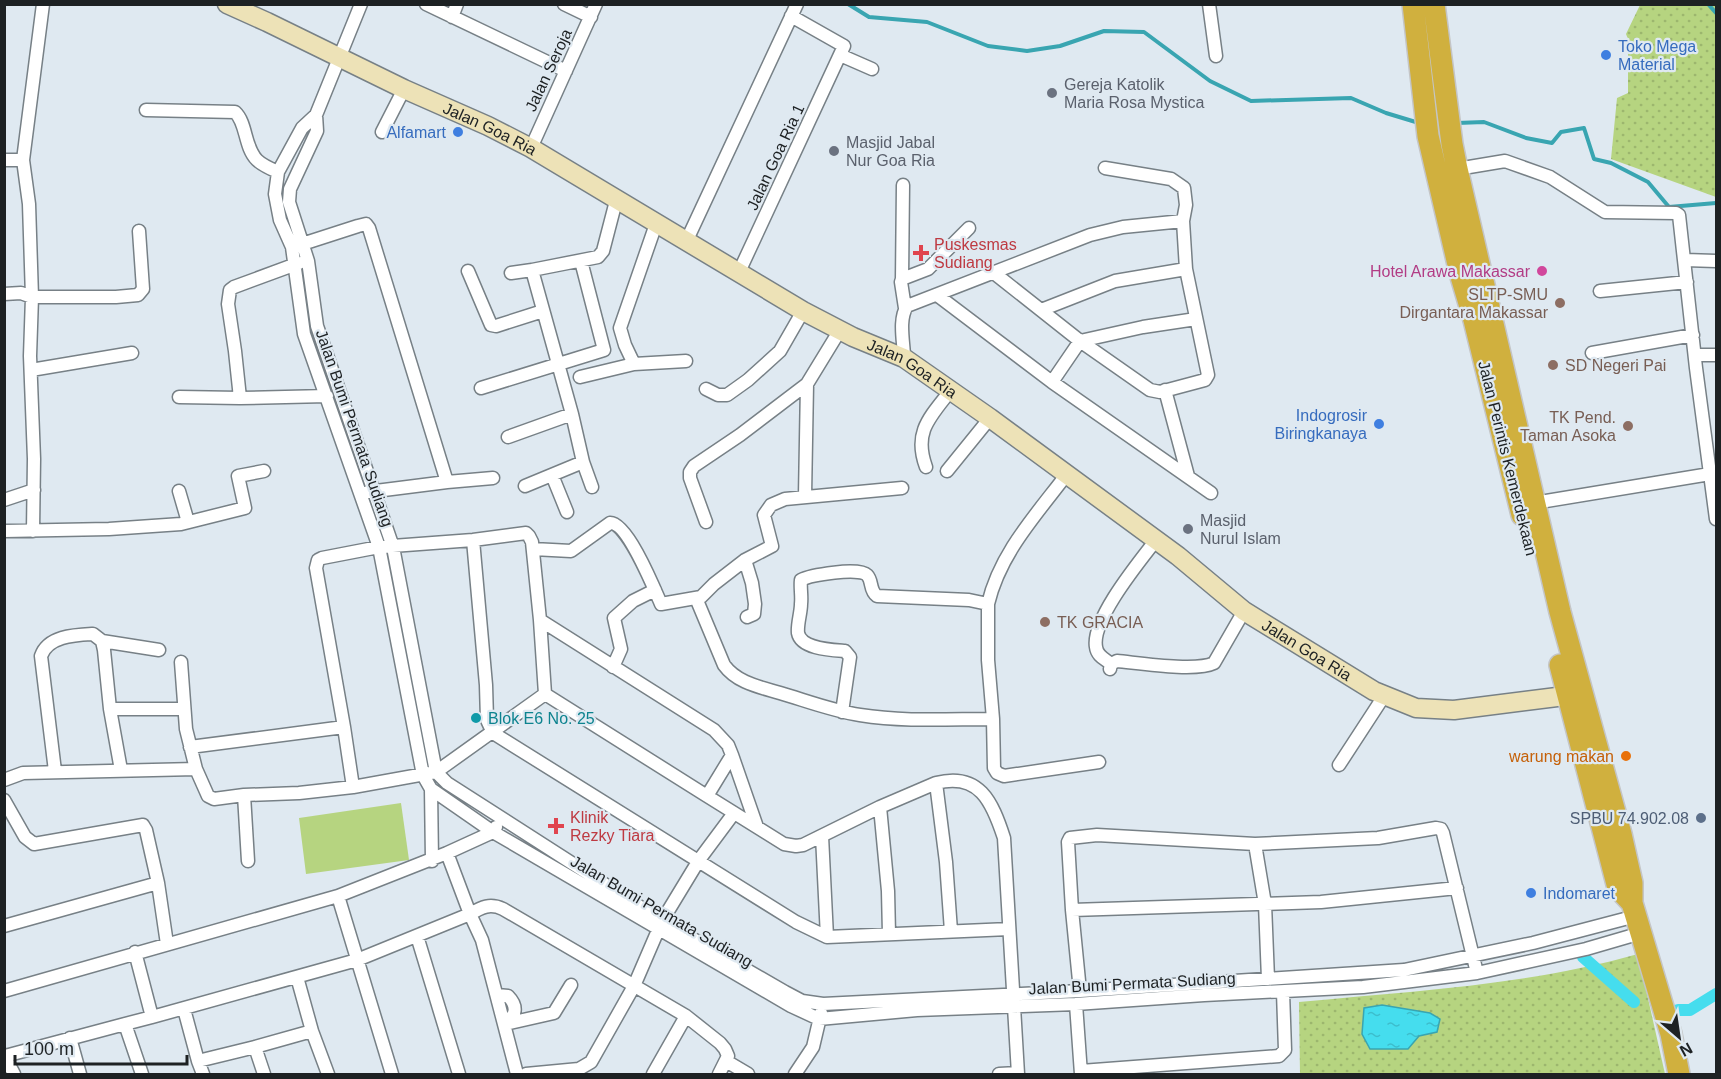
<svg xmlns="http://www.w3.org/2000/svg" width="1721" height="1079" font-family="Helvetica,sans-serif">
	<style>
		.grass { fill: url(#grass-dots) }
		.pitch { fill: #b6d480 }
		.water { fill: url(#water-ripples); stroke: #39a5b1; stroke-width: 1.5 }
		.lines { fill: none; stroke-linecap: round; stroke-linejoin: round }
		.stream { stroke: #39a5b1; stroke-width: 4 }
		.canal { stroke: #45ddee; stroke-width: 12 }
		.minor-casing { stroke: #778086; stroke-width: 15 }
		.secondary-casing { stroke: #778086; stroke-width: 21 }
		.trunk-casing { stroke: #c4c5c6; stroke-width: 24 }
		.minor { stroke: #fff; stroke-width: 12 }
		.secondary { stroke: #ede2b7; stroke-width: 18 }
		.trunk { stroke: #d0b03e; stroke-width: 21 }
		.shop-dot { fill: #3f7fe0; stroke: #dfe9f1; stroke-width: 2 }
		.worship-dot { fill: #6b7280; stroke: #dfe9f1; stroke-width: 2 }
		.health-dot { fill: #e0444e; stroke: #dfe9f1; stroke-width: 2 }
		.hotel-dot { fill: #d1479c; stroke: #dfe9f1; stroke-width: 2 }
		.education-dot { fill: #8d6e63; stroke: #dfe9f1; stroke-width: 2 }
		.culture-dot { fill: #0f9aa8; stroke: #dfe9f1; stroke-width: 2 }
		.food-dot { fill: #e8710a; stroke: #dfe9f1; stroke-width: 2 }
		.service-dot { fill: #5c6f8a; stroke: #dfe9f1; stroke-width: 2 }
		.labels { text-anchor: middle; stroke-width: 4.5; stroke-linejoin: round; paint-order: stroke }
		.shop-label { font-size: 16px; fill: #366cbe; stroke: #dfe9f1; text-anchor: start }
		.street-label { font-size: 16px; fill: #1d2123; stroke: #dfe9f1 }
		.worship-label { font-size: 16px; fill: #5b616d; stroke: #dfe9f1; text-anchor: start }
		.health-label { font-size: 16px; fill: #be3a42; stroke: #dfe9f1; text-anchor: start }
		.hotel-label { font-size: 16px; fill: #b23c85; stroke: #dfe9f1; text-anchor: end }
		.education-label { font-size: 16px; fill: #785e54; stroke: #dfe9f1; text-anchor: end }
		.culture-label { font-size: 16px; fill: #0d838f; stroke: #dfe9f1; text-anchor: start }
		.food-label { font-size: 16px; fill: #c56008; stroke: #dfe9f1; text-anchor: end }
		.service-label { font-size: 16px; fill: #4e5e75; stroke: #dfe9f1; text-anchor: end }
	</style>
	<defs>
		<pattern id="grass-dots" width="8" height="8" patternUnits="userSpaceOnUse" patternTransform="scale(1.5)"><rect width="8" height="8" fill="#b6d480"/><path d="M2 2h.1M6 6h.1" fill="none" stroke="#9cb66e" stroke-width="1.8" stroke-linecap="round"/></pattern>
		<pattern id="water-ripples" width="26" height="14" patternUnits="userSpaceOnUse" patternTransform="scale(1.5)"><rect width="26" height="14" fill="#45ddee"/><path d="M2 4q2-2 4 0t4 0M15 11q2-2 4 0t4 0" fill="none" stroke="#3cbdcc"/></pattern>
	</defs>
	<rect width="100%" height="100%" fill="#dfe9f1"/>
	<path class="grass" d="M1640,5H1716V197L1611,159L1617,98L1628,93V39L1626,34Z
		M1638,954L1665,1074H1300L1299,1002C1413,991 1529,985 1638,954Z"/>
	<path class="pitch" d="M401,803L409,860L306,874L299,818Z"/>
	<path class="water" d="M1382,1005L1430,1013L1440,1019L1437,1032L1419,1036L1408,1049H1370L1362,1034L1364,1008Z"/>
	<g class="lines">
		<path class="stream" d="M848,4L869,17L927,22L988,46L1027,51L1060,46L1104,31L1144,32L1210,81L1251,101L1351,98L1386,113L1419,123
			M1708,4L1716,13
			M1457,123L1484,122L1526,138L1552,143L1561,132L1584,128L1594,159L1611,163L1648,182L1669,207L1716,203"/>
		<path class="canal" d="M1583,957L1634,1002
			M1678,1010H1690L1716,994"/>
		<defs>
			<path id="minor" d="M361,4L316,115L302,128L278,172L275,194L280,220L292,247L304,334L379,547L423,775L431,789L493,832L791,1006L819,1019L917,1010L1076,1004L1204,995L1363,987L1477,973L1586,949L1641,933
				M426,4L566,71
				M564,4L591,17
				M1209,4L1216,56
				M452,17L457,4
				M840,55L872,69
				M146,110L235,112C247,123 244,147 257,160C262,165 271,169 278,172
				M316,115L317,131L290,189L289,202L308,261L317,326L393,547L436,772L447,783L662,921L785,992L802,1001L823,1004L1080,991L1404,970L1533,943L1636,916
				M382,132L404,89
				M531,148L596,4
				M4,160H23
				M1457,169L1505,161L1550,177L1605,212L1676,213L1679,215L1696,368L1716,519
				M686,242L797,4
				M296,246L358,226L366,224L369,228L447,482
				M1685,260L1716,261
				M532,270L598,257L603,251L616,201
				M468,271L491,325L496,326L543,311
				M739,272L844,46L791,16
				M511,273L532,270L572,414L583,462
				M994,273L1080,341L1150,390L1160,392L1205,380L1208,375L1186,269L1183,221L1186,205L1184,188L1171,179L1105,168
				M902,279L903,185
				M1600,291L1687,282
				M4,294L21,293L32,297H116L138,295L143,289L139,231
				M937,295L1052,382L1211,493
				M905,308L901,282L902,279L928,269L969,228
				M1041,310L1115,281L1186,269
				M1592,353L1693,335
				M1695,355H1716
				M904,358C904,343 898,320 907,306L1090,235L1123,227L1183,221
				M634,364L625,345L620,328L656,224
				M31,370L132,353
				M580,377L634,364L686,361
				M1052,382L1080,341L1143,327L1196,319
				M481,388L604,350L581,261
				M706,389L718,395H727L748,380L780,351L803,311
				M1165,390L1188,476
				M179,397L240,398L327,396
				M240,398L235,351L228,304L230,290L234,287L299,263
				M508,437L572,414
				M926,467C913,432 930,417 951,390
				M947,471L990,418
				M552,475L567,512
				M525,486L583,462L592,487
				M179,491L188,522
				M368,492L447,482L493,478
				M805,496L807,384
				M4,500L34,490
				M1534,503L1716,473
				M706,522L690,478V472L694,466L740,435L807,384L840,330
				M4,531L109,529L181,524L245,508L238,476L264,471
				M33,531L34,459L30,356L32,297L29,204L23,160L43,4
				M473,540L486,685L487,720L493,733L796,922L827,937L1009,929
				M533,549L571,551L610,523C627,522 654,588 661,604L701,597L714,584L745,560L772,546L764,515L771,505L785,499L902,488
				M745,560L752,583L755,604L754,614L747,617
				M696,598L724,665C737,683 760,687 780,693C807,701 833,711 860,715C904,722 949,719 993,719
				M988,604C1000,553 1036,515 1067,474
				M102,641L159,650
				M181,662L186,729L196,769
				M1111,664C1105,659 1097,656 1096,647C1091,620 1139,562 1156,540
				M613,667L621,649L614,618L633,601L655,590
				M1110,669L1111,664L1117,661C1139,663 1196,672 1214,663L1244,611
				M545,694L707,796
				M110,709H184
				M842,712L850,657L845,651C832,650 801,649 798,633C797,624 801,613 801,604C802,596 800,588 801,580C810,575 859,567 867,575C873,581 869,590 877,596L969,600L988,604V660L993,719L994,768L997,773L1004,776L1099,762
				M344,727L353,787
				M190,747L344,727L316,568L318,560L322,558L379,547L473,540L526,533L529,536L532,542L540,620
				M732,755L757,827
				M1339,765L1384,696
				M55,771L41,656C48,636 74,635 93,634L102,641L104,650L110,709L121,770
				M4,780L23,773L196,769L208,796L214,799L244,795L299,793L353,787L436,772L545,694L540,620L714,730L728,745L732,755L707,796L784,844L796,846L803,845L880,807L936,783
				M431,789L432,861
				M244,795L248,861
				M4,800L25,837L34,844L143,825L146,830L158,883L4,926
				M880,807L888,891L889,934
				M822,836L827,937
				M447,853L493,832L496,827
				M158,883L167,944
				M338,896L392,1074
				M1072,910L1068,842L1070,838L1097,835L1255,844
				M951,931L946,862L936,783C979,772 992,801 1004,838L1018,1074
				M417,936L459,1074
				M297,977L312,1031L328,1074
				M1268,979L1265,904L1255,844L1378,838L1436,828L1441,829L1443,833L1477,973
				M4,991L338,896L447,853L470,914L357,960L152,1017L135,952
				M1080,991L1072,910L1321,902L1457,888
				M497,995L508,996C517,1005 518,1017 504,1021
				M1076,1004L1081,1074
				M184,1009L198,1061L255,1047
				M505,1024L554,1013L571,985
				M70,1038L80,1074
				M4,1055L14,1074
				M5,1056L125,1024
				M198,1061L203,1074
				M726,1061L748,1074
				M1081,1071L1279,1056L1285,1050L1283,992
				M142,1074L125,1024L152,1017
				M264,1074L255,1047L312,1031
				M517,1074L482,940L470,914C482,907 490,903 503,909L686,1016L720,1043L725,1049L728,1056L719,1074
				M526,1074L579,1069L591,1062L634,986L662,921L699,860L734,813
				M653,1074L686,1016
				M795,1074L813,1047L821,1013
				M999,1074L1018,1073"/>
			<g id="secondary">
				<path id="s1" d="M227,4L267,22L404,89L488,126L531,148L803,311L853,337L904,358L990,418L1178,556L1244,611L1374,691L1416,708L1454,710L1581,694"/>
			</g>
			<path id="trunk" d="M1413,4L1428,136L1460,273L1474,320L1522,515
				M1434,4L1452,144L1457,169L1560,612L1621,834L1632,883V903L1671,1034L1679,1074
				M1560,665L1618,888L1632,903"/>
		</defs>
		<use href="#minor" class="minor-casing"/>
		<use href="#secondary" class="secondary-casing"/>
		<use href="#trunk" class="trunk-casing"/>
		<use href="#minor" class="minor"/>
		<use href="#secondary" class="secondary"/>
		<use href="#trunk" class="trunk"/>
	</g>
	<g class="shop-dot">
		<circle cx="1606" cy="55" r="6"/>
		<circle cx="458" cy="132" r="6"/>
		<circle cx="1379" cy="424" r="6"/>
		<circle cx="1531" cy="893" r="6"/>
	</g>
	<g class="worship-dot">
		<circle cx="1052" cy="93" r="6"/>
		<circle cx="834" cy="151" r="6"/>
		<circle cx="1188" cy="529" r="6"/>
	</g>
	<g class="health-dot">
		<path d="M918 244h6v6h6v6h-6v6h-6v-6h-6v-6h6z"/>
		<path d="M553 817h6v6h6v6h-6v6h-6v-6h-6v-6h6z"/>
	</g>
	<circle class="hotel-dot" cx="1542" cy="271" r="6"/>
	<g class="education-dot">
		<circle cx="1560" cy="303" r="6"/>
		<circle cx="1553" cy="365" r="6"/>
		<circle cx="1628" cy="426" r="6"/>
		<circle cx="1045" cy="622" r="6"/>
	</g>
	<circle class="culture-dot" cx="476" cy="718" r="6"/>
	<circle class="food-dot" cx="1626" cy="756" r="6"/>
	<circle class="service-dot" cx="1701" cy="818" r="6"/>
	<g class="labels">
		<g class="shop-label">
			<text x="1618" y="52">Toko Mega<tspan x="1618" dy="18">Material</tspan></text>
			<text x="446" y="138" text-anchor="end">Alfamart</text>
			<text x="1367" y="421" text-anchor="end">Indogrosir<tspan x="1367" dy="18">Biringkanaya</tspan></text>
			<text x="1543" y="899">Indomaret</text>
		</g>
		<g class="street-label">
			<text transform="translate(548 70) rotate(-65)" y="6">Jalan Seroja</text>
			<text dy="6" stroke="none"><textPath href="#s1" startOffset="291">Jalan Goa Ria</textPath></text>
			<text transform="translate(775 157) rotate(-65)" y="6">Jalan Goa Ria 1</text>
			<text dy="6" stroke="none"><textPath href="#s1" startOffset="777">Jalan Goa Ria</textPath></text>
			<text transform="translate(355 428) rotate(71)" y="6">Jalan Bumi Permata Sudiang</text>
			<text transform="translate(1508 458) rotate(76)" y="6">Jalan Perintis Kemerdekaan</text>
			<text dy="6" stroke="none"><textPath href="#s1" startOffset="1263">Jalan Goa Ria</textPath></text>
			<text transform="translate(662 911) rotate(30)" y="6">Jalan Bumi Permata Sudiang</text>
			<text transform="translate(1132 983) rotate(-3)" y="6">Jalan Bumi Permata Sudiang</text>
		</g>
		<g class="worship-label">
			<text x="1064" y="90">Gereja Katolik<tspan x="1064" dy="18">Maria Rosa Mystica</tspan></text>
			<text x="846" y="148">Masjid Jabal<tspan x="846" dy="18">Nur Goa Ria</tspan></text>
			<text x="1200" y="526">Masjid<tspan x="1200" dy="18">Nurul Islam</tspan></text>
		</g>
		<g class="health-label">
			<text x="934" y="250">Puskesmas<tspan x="934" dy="18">Sudiang</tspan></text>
			<text x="570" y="823">Klinik<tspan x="570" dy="18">Rezky Tiara</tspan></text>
		</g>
		<g class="hotel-label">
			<text x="1530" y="277">Hotel Arawa Makassar</text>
		</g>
		<g class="education-label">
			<text x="1548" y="300">SLTP-SMU<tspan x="1548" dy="18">Dirgantara Makassar</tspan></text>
			<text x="1565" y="371" text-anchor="start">SD Negeri Pai</text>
			<text x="1616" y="423">TK Pend.<tspan x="1616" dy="18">Taman Asoka</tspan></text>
			<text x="1057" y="628" text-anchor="start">TK GRACIA</text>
		</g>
		<g class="culture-label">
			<text x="488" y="724">Blok E6 No. 25</text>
		</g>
		<g class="food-label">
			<text x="1614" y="762">warung makan</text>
		</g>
		<g class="service-label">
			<text x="1689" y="824">SPBU 74.902.08</text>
		</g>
	</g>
	<rect width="1721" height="1079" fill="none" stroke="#1d2123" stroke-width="12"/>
	<g transform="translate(1679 1037) rotate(151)" stroke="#dfe9f1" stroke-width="4.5" paint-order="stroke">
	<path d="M0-4.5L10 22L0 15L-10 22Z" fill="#1d2123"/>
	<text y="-9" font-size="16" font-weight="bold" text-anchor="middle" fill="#1d2123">N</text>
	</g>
	<path d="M15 1055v9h172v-9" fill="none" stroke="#1d2123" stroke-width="3"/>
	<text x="24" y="1055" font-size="18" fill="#1d2123" stroke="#dfe9f1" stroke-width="4.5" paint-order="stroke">100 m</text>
</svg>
